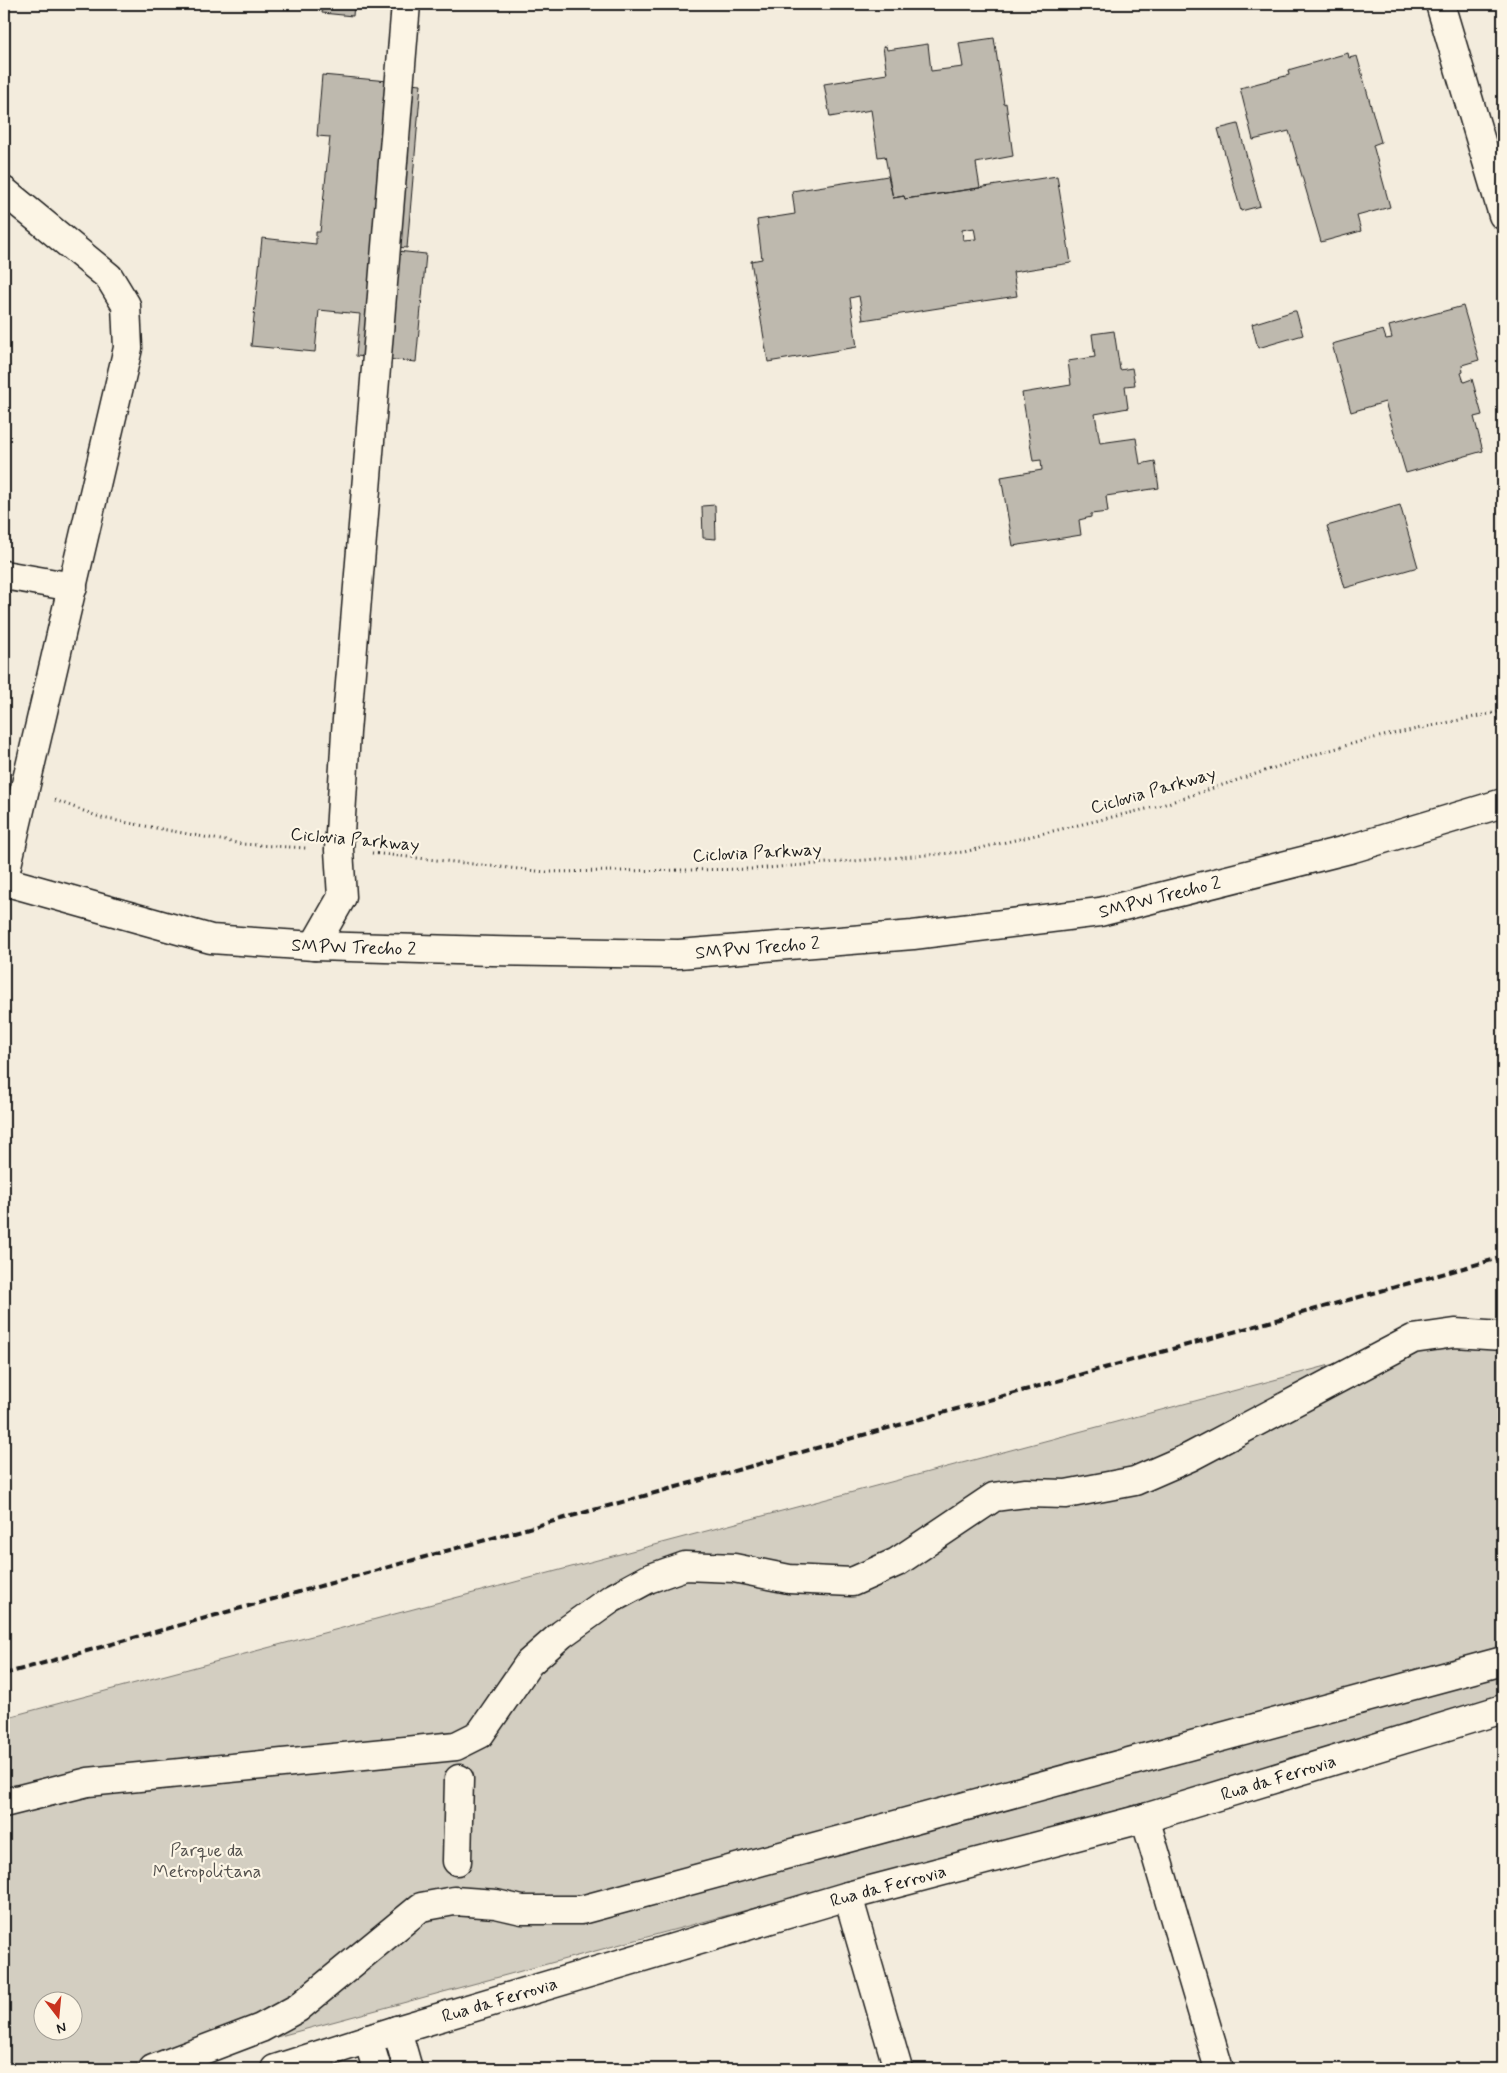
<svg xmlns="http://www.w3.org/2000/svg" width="1507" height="2073" font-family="Mynerve,sans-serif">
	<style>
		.green { fill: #d3cec1; stroke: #78756e; fill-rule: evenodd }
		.building { fill: #beb9ae; stroke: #1c1c1c; fill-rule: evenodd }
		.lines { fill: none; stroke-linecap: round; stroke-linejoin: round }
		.minor-casing { stroke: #1c1c1c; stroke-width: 31 }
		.path { stroke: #1c1c1c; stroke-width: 3; stroke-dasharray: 1 4; stroke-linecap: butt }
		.minor { stroke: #fcf5e5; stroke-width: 28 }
		.rail { stroke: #1c1c1c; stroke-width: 4; stroke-dasharray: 8 4; stroke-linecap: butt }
		.labels { text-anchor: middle; stroke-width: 4.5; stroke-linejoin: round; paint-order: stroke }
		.street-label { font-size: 18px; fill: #1c1c1c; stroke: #fcf5e5 }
		.park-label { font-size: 18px; fill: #53514e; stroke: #fcf5e5 }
	</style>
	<rect width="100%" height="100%" fill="#f3ecdd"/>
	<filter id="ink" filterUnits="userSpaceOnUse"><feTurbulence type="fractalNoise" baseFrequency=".02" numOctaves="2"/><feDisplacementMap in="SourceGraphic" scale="10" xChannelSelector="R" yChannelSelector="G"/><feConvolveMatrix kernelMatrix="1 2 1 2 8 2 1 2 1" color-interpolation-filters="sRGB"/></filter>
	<g filter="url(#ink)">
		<path class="green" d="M1503,1319V1706L158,2069H4V1718ZM42,2000H72V2030H42Z"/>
		<path class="building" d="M323,4H354L353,16L322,13Z
			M994,38L1004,104L1006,103L1013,156L976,163L980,188L905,199L904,196L893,198L885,156L878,157L871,110L830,117L824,84L887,74L883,47L886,46L887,50L928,44L931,71L963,67L959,43Z
			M1348,53L1349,58L1357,56L1381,142L1373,145L1390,207L1357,216L1361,231L1321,242L1289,131L1253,140L1240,88L1289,75L1288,70Z
			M322,75L421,84L407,248L377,245V249L426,254L416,362L356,356L360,314L319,310L315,352L251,346L262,238L316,244V232H320L330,137L317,136Z
			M1238,124L1260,206L1241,211L1218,129Z
			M888,176L893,198L904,196L905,199L1057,176L1071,263L1013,272L1017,296L983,301L863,320L859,296L850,298L857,347L768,362L751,261L762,259L757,220L795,214L792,191ZM974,228L976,239L963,240L962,230Z
			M1463,306L1479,360L1462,365L1463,372L1461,373L1464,382L1472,379L1482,415L1474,417L1483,451L1406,473L1385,402L1351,412L1332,344L1383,330L1386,339L1392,338L1389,326Z
			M1294,311H1296L1303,335L1258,348L1252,324Z
			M1114,331L1120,370L1132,368L1135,385L1125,386L1128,408L1095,414L1100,443L1136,438L1140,464L1155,461L1159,488L1106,496L1108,512L1091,514V517L1079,520L1081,535L1013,546L1001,477L1042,470L1041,460L1033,461L1022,393L1071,385L1068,361L1095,357L1092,334Z
			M715,505L716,539L703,538L702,506Z
			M1400,505L1418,567L1345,588L1327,526Z"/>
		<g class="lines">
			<defs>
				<g id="minor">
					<path d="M1440,4L1503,215"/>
					<path d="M4,191L109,277L126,305L128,348L4,878"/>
					<path d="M4,575L73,587"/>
					<path id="s1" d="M4,881L211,939L314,946L492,951L679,954L913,935L1100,912L1350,849L1503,803"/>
					<path d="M314,946L342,897L339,850L346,732L406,4"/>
					<path d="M4,1803L88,1782L456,1746L480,1734L529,1663L562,1634L611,1599L648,1579L685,1566L734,1568L789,1579L852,1582L897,1562L994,1497L1026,1493L1066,1494L1135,1481L1190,1457L1413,1339L1455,1333L1503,1336"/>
					<path d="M1145,1818L1219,2069"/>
					<path d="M457,1861L459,1779"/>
					<path d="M848,1896L898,2069"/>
					<path d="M397,2030L408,2069"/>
					<path d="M368,2039L377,2069"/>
					<path d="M153,2069L261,2028L298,2008L421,1907L454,1901L496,1904L522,1910H581L1503,1661"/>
					<path id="s2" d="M275,2069L397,2030L848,1896L1145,1818L1503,1709"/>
				</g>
			</defs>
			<use href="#minor" class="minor-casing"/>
			<path class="path" d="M55,800L102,818L242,844L306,848
				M372,853L546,872L754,869L964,852L1159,806L1313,755L1369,739L1503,711"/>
			<use href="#minor" class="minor"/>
			<path class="rail" d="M4,1674L1503,1257"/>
		</g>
	</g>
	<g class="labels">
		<g class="street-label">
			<text transform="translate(1153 790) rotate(-16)" y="6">Ciclovia Parkway</text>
			<text transform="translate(355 839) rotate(5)" y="6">Ciclovia Parkway</text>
			<text transform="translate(757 852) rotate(-3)" y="6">Ciclovia Parkway</text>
			<text dy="6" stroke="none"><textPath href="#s1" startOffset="1168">SMPW Trecho 2</textPath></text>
			<text dy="6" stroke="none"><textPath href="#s1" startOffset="358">SMPW Trecho 2</textPath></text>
			<text dy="6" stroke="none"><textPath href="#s1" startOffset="762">SMPW Trecho 2</textPath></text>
			<text dy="6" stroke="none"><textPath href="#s2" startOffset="1045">Rua da Ferrovia</textPath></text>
			<text dy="6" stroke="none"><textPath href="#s2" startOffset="640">Rua da Ferrovia</textPath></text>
			<text dy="6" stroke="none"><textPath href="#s2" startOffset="235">Rua da Ferrovia</textPath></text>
		</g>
		<g class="park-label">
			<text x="207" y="1856">Parque da<tspan x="207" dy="21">Metropolitana</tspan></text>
		</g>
	</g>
	<rect width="1507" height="2073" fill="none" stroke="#fcf5e5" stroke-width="20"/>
	<rect x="10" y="10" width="1487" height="2053" fill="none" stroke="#1c1c1c" stroke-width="2" filter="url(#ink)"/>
	<g transform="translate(58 2016) rotate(164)"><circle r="24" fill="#fcf5e5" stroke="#a29e95"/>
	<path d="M0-4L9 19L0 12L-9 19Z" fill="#c8321e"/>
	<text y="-8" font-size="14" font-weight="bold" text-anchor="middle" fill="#1c1c1c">N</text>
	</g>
</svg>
